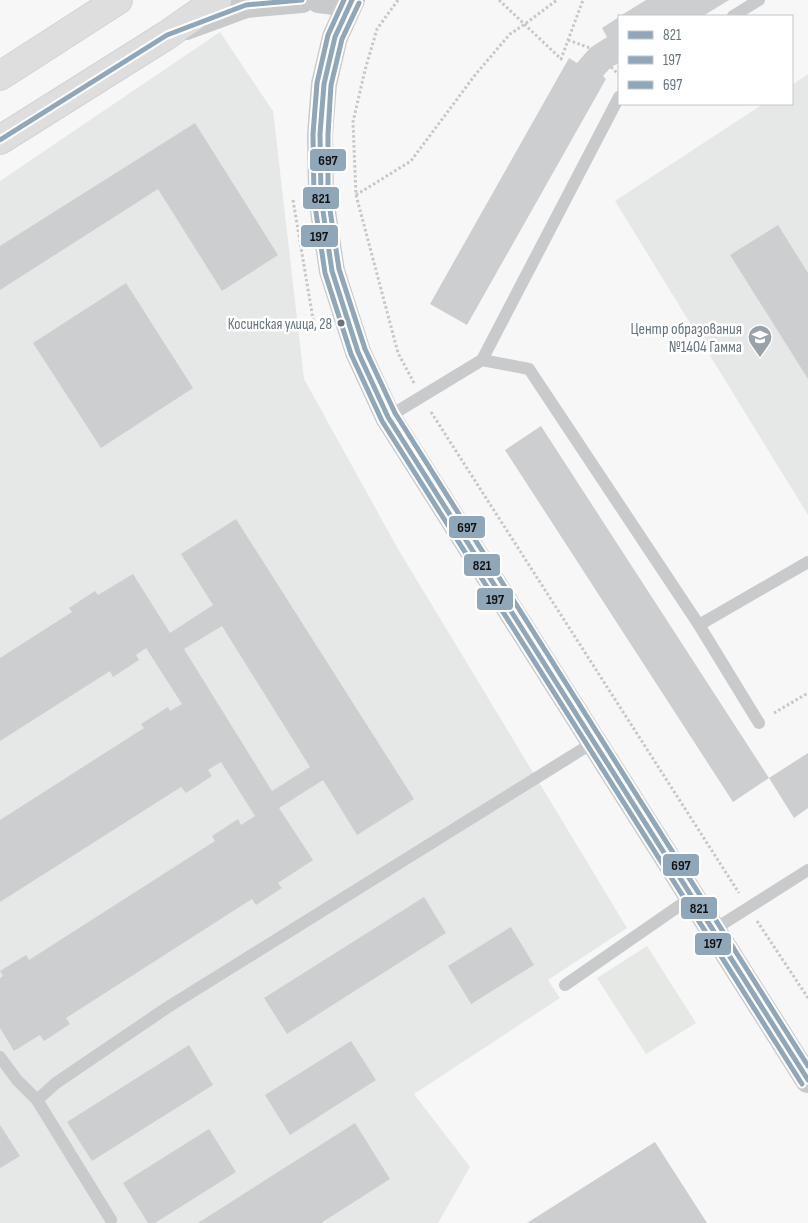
<svg xmlns="http://www.w3.org/2000/svg" width="808" height="1223" font-family="'Sofia Sans Condensed',sans-serif">
	<style>
		.built { fill: #e6e7e7 }
		.green { fill: #e6e8e5 }
		.building { fill: #cdcecf; fill-rule: evenodd }
		.lines { fill: none; stroke-linecap: round; stroke-linejoin: round }
		.primary-casing { stroke: #d2d3d4; stroke-width: 30 }
		.path { stroke: #c7c7c8; stroke-width: 3; stroke-dasharray: 2.5 2.5; stroke-linecap: butt }
		.service { stroke: #c8cacb; stroke-width: 12 }
		.minor { stroke: #c8cacb; stroke-width: 26 }
		.primary { stroke: #dededf; stroke-width: 28 }
		.bus-1-casing { stroke: #fff; stroke-width: 9 }
		.bus-2-casing { stroke: #fff; stroke-width: 9 }
		.bus-3-casing { stroke: #fff; stroke-width: 9 }
		.bus-1 { stroke: #8fa7b8; stroke-width: 5 }
		.bus-2 { stroke: #8fa7b8; stroke-width: 5 }
		.bus-3 { stroke: #8fa7b8; stroke-width: 5 }
		.bus-dot { fill: #66747d; stroke: #fff; stroke-width: 2 }
		.labels { text-anchor: middle; stroke-width: 5; stroke-linejoin: round; paint-order: stroke }
		.bus-label { font-size: 15px; fill: #66747d; stroke: #fff; text-anchor: end }
		.poi-label { font-size: 16px; fill: #66747d; stroke: #fff; text-anchor: end }
		.line-badge { stroke: #fff; stroke-width: 2 }
		.pale-badge-label { font-size: 14px; text-anchor: middle; font-weight: bold; fill: #111 }
	</style>
	<rect width="100%" height="100%" fill="#f7f7f7"/>
	<path class="built" d="M220,32L273,111L304,379L398,549L627,928L548,980L560,998L414,1094L470,1167L438,1223H0V181Z
		M808,74V515L615,201L763,104H792V85Z"/>
	<path class="green" d="M647,946L696,1023L646,1054L597,978Z"/>
	<path class="building" d="M646,0H729L703,16H620Z
		M619,17V63L611,67L603,76L606,79L467,325L430,304L569,58L577,63L590,48L607,37L602,28Z
		M195,123L278,255L222,291L158,189L0,290V246Z
		M778,225L808,273V379L730,255Z
		M126,283L193,388L101,448L33,343Z
		M541,426L769,778L733,802L505,450Z
		M236,519L414,799L357,835L323,780L279,808L313,860L278,883L282,888L256,905L252,899L66,1018L70,1024L44,1041L40,1035L14,1051L0,1028V978L3,976L0,971L26,955L29,960L215,841L212,836L238,819L241,825L255,816L221,762L208,770L212,776L186,793L181,787L0,902V820L144,728L141,724L168,707L170,711L182,704L146,648L136,655L139,660L113,677L110,671L0,741V658L72,612L69,608L95,591L98,595L133,574L170,633L213,605L181,554ZM222,626L310,767L272,791L184,649Z
		M808,753V808L794,818L769,778Z
		M424,897L446,933L287,1034L264,998Z
		M511,927L534,965L471,1004L448,966Z
		M351,1041L376,1080L290,1135L265,1095Z
		M189,1045L213,1085L92,1161L67,1122Z
		M355,1123L390,1179L321,1223H198Z
		M0,1125L20,1156L0,1168Z
		M209,1129L236,1172L155,1223H148L123,1183Z
		M655,1142L707,1223H527Z"/>
	<g class="lines">
		<defs>
			<path id="primary" d="M0,76L118,0
				M0,140L167,35L217,0"/>
		</defs>
		<use href="#primary" class="primary-casing"/>
		<path class="path" d="M398,0L377,29L365,70L353,122L356,195L398,353L414,383
			M499,0L561,59L583,0
			M568,40L590,48
			M611,67L619,75
			M356,195L411,161L475,75L510,34L525,24L557,0
			M293,200L315,331
			M431,412L739,893
			M774,713L808,693
			M757,921L808,998"/>
		<path class="service" d="M733,16L759,0
			M482,360L529,369L699,625L808,562
			M388,417L482,360L619,97
			M699,625L759,723
			M713,930L808,870
			M565,985L692,897
			M0,1057L17,1080L37,1100L56,1083L168,1007L594,742
			M37,1100L111,1220"/>
		<path class="minor" d="M319,0L349,4
			M352,0L335,37L324,84L320,134L321,198L332,271L358,352L388,417L808,1080
			M186,27L246,5L302,0"/>
		<use href="#primary" class="primary"/>
		<defs>
			<path id="bus-1" d="M352,0L335,37L324,84L320,134L321,198L332,271L358,352L388,417L808,1080
				M0,140L167,35L246,5L302,0"/>
			<path id="bus-2" d="M344,0L328,35L317,83L313,134L314,199L325,273L351,354L382,421L802,1084"/>
			<path id="bus-3" d="M359,3L342,39L331,85L328,134V197L339,269L365,349L395,413L808,1066"/>
		</defs>
		<use href="#bus-1" class="bus-1-casing"/>
		<use href="#bus-2" class="bus-2-casing"/>
		<use href="#bus-3" class="bus-3-casing"/>
		<use href="#bus-1" class="bus-1"/>
		<use href="#bus-2" class="bus-2"/>
		<use href="#bus-3" class="bus-3"/>
	</g>
	<defs>
		<symbol id="school-pin" viewBox="-11 -11 22 30"><path d="M0 17L-7.5 6A9.5 9.5 0 1 1 7.5 6Z" fill="#99a2a8" stroke="#fff"/><path d="M0-5L7-2L0 1L-7-2ZM-4 1L0 2.5L4 1V4Q0 6-4 4Z" fill="#fff"/></symbol>
	</defs>
	<g fill-rule="evenodd">
		<use href="#school-pin" x="746" y="323" width="28" height="38"/>
	</g>
	<circle class="bus-dot" cx="341" cy="323" r="4.5"/>
	<g class="labels">
		<g class="bus-label">
			<text x="332" y="329">Косинская улица, 28</text>
		</g>
		<g class="poi-label">
			<text x="742" y="334">Центр образования<tspan x="742" dy="18">№1404 Гамма</tspan></text>
		</g>
	</g>
	<g class="line-badge">
		<rect x="309" y="148" width="38" height="24" rx="5" fill="#8fa7b8"/>
		<rect x="302" y="186" width="38" height="24" rx="5" fill="#8fa7b8"/>
		<rect x="300" y="224" width="39" height="24" rx="5" fill="#8fa7b8"/>
		<rect x="448" y="515" width="38" height="24" rx="5" fill="#8fa7b8"/>
		<rect x="463" y="553" width="38" height="24" rx="5" fill="#8fa7b8"/>
		<rect x="476" y="587" width="38" height="24" rx="5" fill="#8fa7b8"/>
		<rect x="662" y="853" width="38" height="24" rx="5" fill="#8fa7b8"/>
		<rect x="680" y="896" width="38" height="24" rx="5" fill="#8fa7b8"/>
		<rect x="694" y="932" width="38" height="24" rx="5" fill="#8fa7b8"/>
	</g>
	<g class="pale-badge-label">
		<text x="328" y="165">697</text>
		<text x="321" y="203">821</text>
		<text x="319" y="241">197</text>
		<text x="467" y="532">697</text>
		<text x="482" y="570">821</text>
		<text x="495" y="604">197</text>
		<text x="681" y="870">697</text>
		<text x="699" y="913">821</text>
		<text x="713" y="948">197</text>
	</g>
	<rect x="618" y="15" width="175" height="90" fill="#ffffff" stroke="#c2c7cb"/>
	<rect x="628" y="31" width="25" height="8" fill="#8fa7b8" stroke="#c2c7cb"/>
	<text x="663" y="40" font-size="15" fill="#66747d">821</text>
	<rect x="628" y="56" width="25" height="8" fill="#8fa7b8" stroke="#c2c7cb"/>
	<text x="663" y="65" font-size="15" fill="#66747d">197</text>
	<rect x="628" y="81" width="25" height="8" fill="#8fa7b8" stroke="#c2c7cb"/>
	<text x="663" y="90" font-size="15" fill="#66747d">697</text>
</svg>
